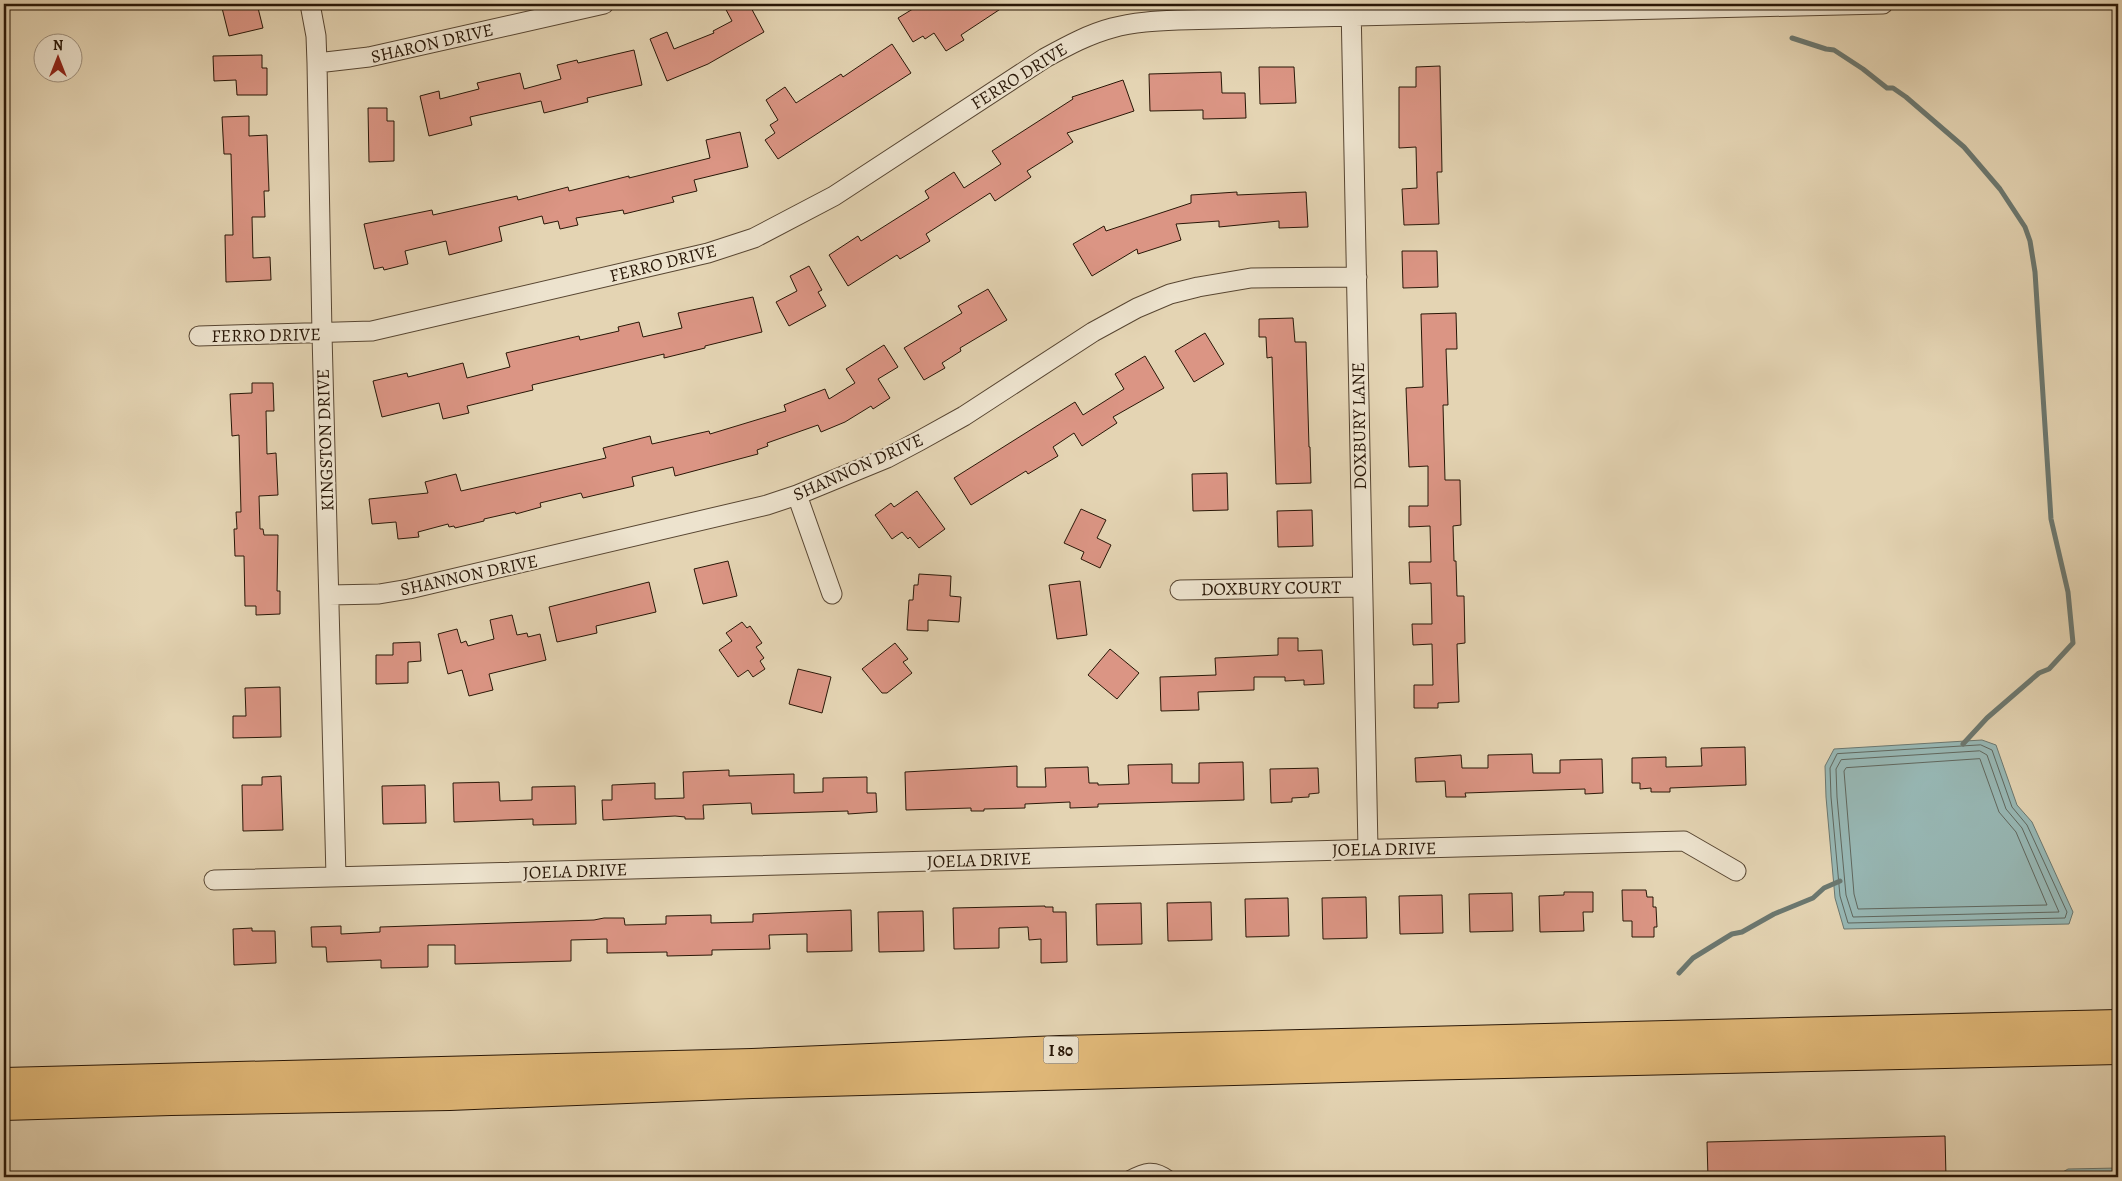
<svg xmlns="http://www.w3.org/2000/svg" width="2122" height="1181" font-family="Alegreya,serif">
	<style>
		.water { fill: #97b7b4; stroke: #6b776f }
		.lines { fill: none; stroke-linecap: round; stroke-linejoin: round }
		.shore { stroke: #60675e; stroke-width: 1 }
		.stream { stroke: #6b776f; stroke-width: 5 }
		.building { fill: #db9584; stroke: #291707 }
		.lane-casing { stroke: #584632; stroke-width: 12 }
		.street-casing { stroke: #584632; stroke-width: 21 }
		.highway-casing { stroke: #291707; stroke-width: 30 }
		.lane { stroke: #ede3ce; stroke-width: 10 }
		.street { stroke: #ede3ce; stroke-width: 19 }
		.highway { stroke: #e2ba7a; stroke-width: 28 }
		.labels { text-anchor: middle; stroke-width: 4.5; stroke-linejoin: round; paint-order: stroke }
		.shield { fill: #ede3ce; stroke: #645443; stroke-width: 1 }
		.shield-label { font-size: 16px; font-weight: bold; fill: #291707 }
		.street-label { font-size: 18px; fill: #291707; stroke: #ede3ce }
	</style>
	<rect width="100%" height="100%" fill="#e4d4b3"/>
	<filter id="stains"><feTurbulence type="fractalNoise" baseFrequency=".004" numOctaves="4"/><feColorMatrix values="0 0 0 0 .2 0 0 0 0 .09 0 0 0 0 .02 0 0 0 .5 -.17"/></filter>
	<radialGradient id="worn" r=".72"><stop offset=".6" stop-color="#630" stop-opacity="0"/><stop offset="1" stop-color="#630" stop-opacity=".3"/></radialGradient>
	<path class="water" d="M1982,740L1996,745L2017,805L2032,822L2073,912L2069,924L1844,929L1835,898L1826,797L1825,766L1834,749Z
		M2118,1168V1177H2054L2068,1169Z"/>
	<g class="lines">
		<path class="shore" d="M1981,745L1992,750L2012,807L2027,825L2067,912L2065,918L1848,923L1840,896L1831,797L1830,768L1837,754Z
			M1980,751L1987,755L2006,809L2022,828L2059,912L1853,917L1846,895L1837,797L1836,769L1841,760Z
			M1980,759L1999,812L2016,832L2047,905L1858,909L1854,894L1844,771L1846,768Z
			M2064,1177L2070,1174L2118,1173"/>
		<path class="stream" d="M1792,38L1826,49L1834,50L1863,69L1887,88H1893L1906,97L1964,147L2000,189L2025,227L2030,241L2035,272L2051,519L2068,592L2073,643L2049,669L2039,673L1987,718L1963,744
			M1679,973L1693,958L1732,934L1742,932L1774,914L1813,898L1824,888L1840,881"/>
	</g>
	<path class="building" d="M221,4H257L263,28L229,36Z
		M723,4H749L764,32L708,64L667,81L650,39L667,32L674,49L714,33L713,31L732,21Z
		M921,4H1008L961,35L964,40L946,51L934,33L925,39L923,36L913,42L898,18Z
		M892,44L911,73L778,159L765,140L775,133L770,125L778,120L766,100L785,87L796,103L841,74L843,77Z
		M634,50L642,85L587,98L588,102L544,113L541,101L470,117L472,125L429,136L420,96L439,91L440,99L479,89L477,83L520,73L524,89L561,79L557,65L577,60L578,63Z
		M262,55V68H267V95H237L236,80L214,81L213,56Z
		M1440,66L1442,172H1437L1439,224L1404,225L1402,189L1417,188L1416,147L1399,148V87H1416V67Z
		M1259,67H1294L1296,103L1260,104Z
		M1221,72L1222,93H1245L1246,118L1203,119V110L1150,111L1149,74Z
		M1123,80L1134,111L1067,133L1073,142L1027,171L1031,177L995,201L990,193L926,234L930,241L900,259L897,255L848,286L829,255L858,236L861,241L929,198L925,191L954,172L964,188L1001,164L992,151L1073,99L1072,97Z
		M368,108H387V121H394V161L369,162Z
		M249,116V136L267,135L269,191H264L265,217H252L253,258L270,257L271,280L226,282L225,235H233L231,154H224L222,117Z
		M740,132L748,167L694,180L697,191L672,197L674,202L624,214L623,210L576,218L578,225L560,229L558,221L544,224L542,216L499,227L502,241L449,255L446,241L405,251L408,264L384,270L383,267L374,269L364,224L432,210L433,215L517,196L518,200L568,187L569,191L629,176V178L710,158L706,140Z
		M1237,192V195L1306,192L1308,227L1279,228V221L1219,227V221L1176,224L1181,240L1138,254L1137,249L1092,276L1073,244L1104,226L1106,231L1191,203V195Z
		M1402,251H1437L1438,287L1403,288Z
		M809,266L822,290L818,292L826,306L789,326L776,302L797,291L790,276Z
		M988,289L1007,320L960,348L961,351L942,363L945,368L924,380L904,348L962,313L958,306Z
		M753,297L762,332L705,346V348L664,358V354L532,385L533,390L467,406L469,413L443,419L439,403L382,417L373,381L407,373L408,377L463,363L467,378L510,367L506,353L579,336L580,340L619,331L618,327L639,322L643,337L682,328L678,313Z
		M1456,313L1457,349H1446L1448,405H1443L1445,480H1460L1461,525L1453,526L1454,561H1456L1457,596H1464L1465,643L1457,644L1459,702L1438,703V708H1414V685H1433L1432,644L1413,645L1412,624H1432L1431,583L1410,584L1409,562H1431L1430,526L1409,527V506H1428V466L1409,467L1406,388L1423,387L1421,314Z
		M1293,318L1295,342H1306L1309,447H1310L1311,483L1276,484L1272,357L1267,358L1266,337H1259V319Z
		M1205,333L1224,364L1194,382L1175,351Z
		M884,345L898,367L878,379L890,398L873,409L871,406L845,422L821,432L818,425L767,443L768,446L757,450L758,454L675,476L673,467L632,477L634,486L583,498L581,493L540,503L541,507L516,514L515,512L484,519V521L455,528L454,526L449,527L448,524L418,532L419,537L398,539L396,522L372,524L369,499L428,493L425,482L456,474L461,491L606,458L603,448L650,436L652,444L709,431L710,434L786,411L784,405L825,389L829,399L855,383L846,369Z
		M1145,356L1164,388L1113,417L1117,423L1082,446L1074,433L1053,447L1058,456L1028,474L1026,471L971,505L954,478L1075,402L1083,415L1124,389L1115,374Z
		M252,383H273L274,411H266L267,454L276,453L278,495L259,496L260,529H263L264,535H278L277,591H280V614L256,615V606H245L244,556H235L234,529H237L236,512H241L239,435L232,436L230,394L252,393Z
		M1227,473L1228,510L1193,511L1192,474Z
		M917,491L945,529L919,548L910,537L908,539L902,532L892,539L875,515L891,503L894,507Z
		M1081,509L1106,520L1097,538L1111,545L1100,568L1081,559L1084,552L1064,543Z
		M1312,510L1313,546L1278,547L1277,511Z
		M728,561L737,596L703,604L694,569Z
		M919,574L951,576L950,596L961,597L959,622L928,620V631L907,630L909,600H913L914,585H918Z
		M1080,581L1087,635L1057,639L1049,585Z
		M649,582L656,612L596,626L597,633L557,642L549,607Z
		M512,615L517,635L527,633L528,637L540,634L546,660L489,674L493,690L469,696L462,670L448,674L438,634L457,629L461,643L466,641L468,646L494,639L490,620Z
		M742,622L747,628L750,626L762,643L756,647L764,658L760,661L765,669L753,677L748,670L738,677L719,650L732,641L726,633Z
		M1278,638H1298V651L1322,650L1324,684L1304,685V680L1285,681V677H1254V690L1198,692L1199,710L1161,711L1160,677L1216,675L1215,658L1278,655Z
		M420,642L421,661L408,662V683L376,684V655H393V643Z
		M895,643L908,659L903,662L912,673L887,693H882L862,669Z
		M1110,649L1139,673L1117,699L1088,675Z
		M798,669L831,677L822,713L789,704Z
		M280,687L281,737L233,738V716H246L245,688Z
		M1745,747L1746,785L1670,788V792H1651V788L1640,789V783H1632V758L1666,757V767L1702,766L1701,748Z
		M1532,754L1533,773H1560V760L1602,759L1603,793L1585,794V789L1465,793L1466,797H1446L1445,781L1416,782L1415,758L1461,755L1462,768H1488V755Z
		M1243,762L1244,800L1098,804V807L1070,808V802L1025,804V808L984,809V811H971V808L906,810L905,772L1017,766V787H1046L1045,768L1088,767L1089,783H1098V785L1129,784L1128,765L1172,764V783H1199V763Z
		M1318,768L1319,793L1309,794V797L1292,798V802L1271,803L1270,769Z
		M729,770V776L794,774V793L823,792V778L867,777V793H876L877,812L848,814V811L752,814L751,803L703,805L704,819H685V817L675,816L603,820L602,800H612V785L655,783V799L684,798L683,772Z
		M281,776L283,830L243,831L242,785H262V777Z
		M499,782L500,801L532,800V787L575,786L576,824L533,825V819L454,822L453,783Z
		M425,785L426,823L383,824L382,786Z
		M1622,890H1646L1647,897H1653V907H1656L1657,927H1654V937H1632V921H1623Z
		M1564,892H1593V912H1583L1584,931L1540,932L1539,896L1564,895Z
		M1512,893L1513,931L1470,932L1469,894Z
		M1442,895L1443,933L1400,934L1399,896Z
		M1366,897L1367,938L1323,939L1322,898Z
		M1288,898L1289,936L1246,937L1245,899Z
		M1211,902L1212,940L1168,941L1167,903Z
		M1141,903L1142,944L1097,945L1096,904Z
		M1045,906V907H1053V912H1066L1067,962L1041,963V939L1029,940L1028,927L999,928V948L954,949L953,908Z
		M851,910L852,951L807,952V934L769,935L770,949L712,950V955L667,956V952L607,953V939L571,940V961L455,964V945H428V967L381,968V960L327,962L326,947H312L311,927L341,926V934L380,932V927L594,920L604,918H624L625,925L666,924V916L711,915V923L753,922V914Z
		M923,911L924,951L879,952L878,912Z
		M252,928V931H275L276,963L234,965L233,929Z
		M1945,1136L1946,1177H1708L1707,1142Z"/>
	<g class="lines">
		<defs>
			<path id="lane" d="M1127,1177C1144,1168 1154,1164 1171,1177"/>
			<path id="street" d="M310,4L316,36L317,63L322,334L336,877
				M1351,5L1368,849
				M317,63L369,57L604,4
				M199,336L372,331L708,253L754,238L834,196L1045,58C1067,46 1089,34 1112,28C1134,22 1156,21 1178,20L1883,4
				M797,495L832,594
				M1180,590L1362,587
				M329,595L379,594L409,589L767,505L797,495L887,458L919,441L964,416L1093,332L1137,308L1170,294L1198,287L1251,278L1357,277
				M214,880L1684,841L1736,871"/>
			<path id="highway" d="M4,1082L752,1063L1060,1050L2118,1024
				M4,1106L171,1101L450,1096L752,1084L1415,1066L2118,1050"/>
		</defs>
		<use href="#lane" class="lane-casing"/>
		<use href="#street" class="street-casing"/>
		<use href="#highway" class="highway-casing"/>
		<use href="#lane" class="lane"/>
		<use href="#street" class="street"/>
		<use href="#highway" class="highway"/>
	</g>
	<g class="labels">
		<rect class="shield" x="1043.5" y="1036.5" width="35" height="27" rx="4"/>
		<g class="shield-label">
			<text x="1061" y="1056">I 80</text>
		</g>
		<g class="street-label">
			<text transform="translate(432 43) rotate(-13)" y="6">SHARON DRIVE</text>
			<text transform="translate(1019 76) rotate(-32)" y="6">FERRO DRIVE</text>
			<text transform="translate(663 263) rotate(-14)" y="6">FERRO DRIVE</text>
			<text transform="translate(266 335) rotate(-1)" y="6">FERRO DRIVE</text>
			<text transform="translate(1359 426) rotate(-91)" y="6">DOXBURY LANE</text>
			<text transform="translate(325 440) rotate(-92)" y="6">KINGSTON DRIVE</text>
			<text transform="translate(858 467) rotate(-24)" y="6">SHANNON DRIVE</text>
			<text transform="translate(469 575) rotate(-12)" y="6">SHANNON DRIVE</text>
			<text transform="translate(1271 588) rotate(-1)" y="6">DOXBURY COURT</text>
			<text transform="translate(1384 849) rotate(-1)" y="6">JOELA DRIVE</text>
			<text transform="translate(979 860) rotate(-2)" y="6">JOELA DRIVE</text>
			<text transform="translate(575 871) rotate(-2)" y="6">JOELA DRIVE</text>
		</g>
	</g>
	<rect width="2122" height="1181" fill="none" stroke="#e4d4b3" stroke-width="20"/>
	<rect x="5" y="5" width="2112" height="1171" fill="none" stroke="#291707" stroke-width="2.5"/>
	<rect x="10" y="10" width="2102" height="1161" fill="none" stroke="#291707"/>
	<g transform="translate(58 58)"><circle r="24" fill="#ede3ce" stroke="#9f917e"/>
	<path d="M0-4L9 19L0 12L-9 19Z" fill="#8f2418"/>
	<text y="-8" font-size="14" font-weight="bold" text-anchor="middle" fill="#291707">N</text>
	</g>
	<rect width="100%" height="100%" filter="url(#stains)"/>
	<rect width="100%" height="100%" fill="url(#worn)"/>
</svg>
